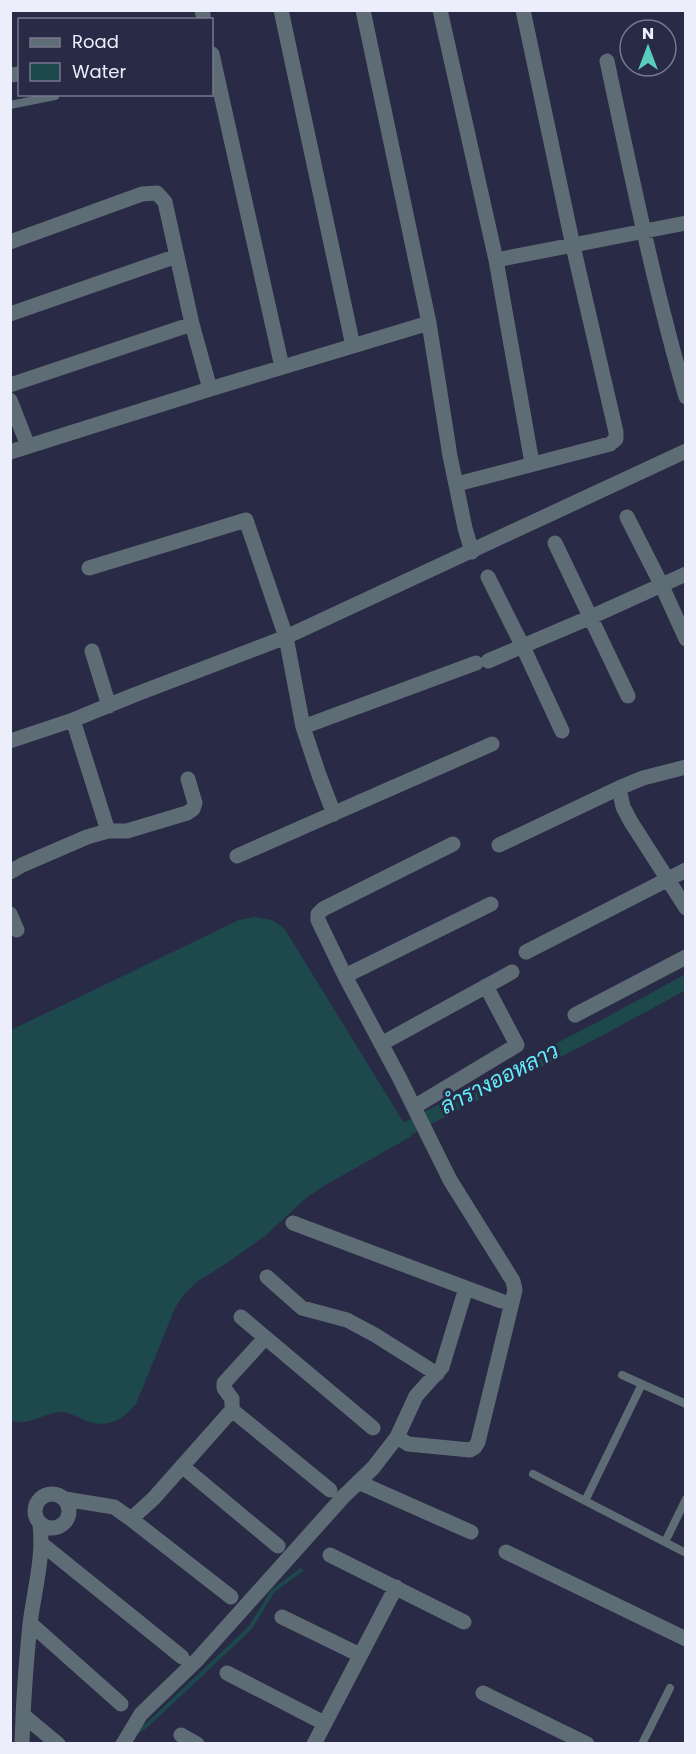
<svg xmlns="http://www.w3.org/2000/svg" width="696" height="1754" font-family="Poppins,Sarabun,sans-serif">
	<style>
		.water { fill: #1d494d }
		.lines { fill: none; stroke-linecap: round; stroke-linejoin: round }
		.stream { stroke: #1d494d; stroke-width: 4 }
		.canal { stroke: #1d494d; stroke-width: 14 }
		.service { stroke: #5e6d75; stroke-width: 8 }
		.minor { stroke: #5e6d75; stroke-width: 15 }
		.labels { text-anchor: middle; stroke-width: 6; stroke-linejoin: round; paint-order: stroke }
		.water-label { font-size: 22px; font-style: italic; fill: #61ecf9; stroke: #292a45 }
	</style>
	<rect width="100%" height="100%" fill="#292a45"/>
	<path class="water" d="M255,917L272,920L284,928L412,1136L324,1186L306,1198L265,1236L224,1265L198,1281L185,1293L175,1308L136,1404C124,1419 108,1429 87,1421C79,1418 70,1412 61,1412C43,1413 29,1426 11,1421V1030L239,920Z"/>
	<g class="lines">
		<path class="stream" d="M137,1732L146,1726L250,1628L273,1591L301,1570"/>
		<path class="canal" d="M393,1136L607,1025L686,982"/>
		<path class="service" d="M10,105L55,96
			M622,1375L686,1404
			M533,1474L686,1553
			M585,1501L642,1384
			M665,1542L686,1499
			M642,1744L670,1688"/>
		<path class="minor" d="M202,10L204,20
			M281,10L353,346
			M363,10L429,323L450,456L465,528L472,552
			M440,10L496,260L532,463
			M212,54L282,367
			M607,61C631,173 654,287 686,397
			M10,75L20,74
			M10,242L142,194L157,193L165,202L192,324L210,389
			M496,260L686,223
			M10,314L177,256
			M10,385L192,324
			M10,400L28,446
			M10,452L210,389L429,323
			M457,484L610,444L616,439V432L573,246L523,10
			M627,517L661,584L686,639
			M555,543L628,696
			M89,568L246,520L286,637L303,727L319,775L334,814
			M488,577L523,647L562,731
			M92,651L109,706
			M488,661L591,617L686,574
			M73,720L108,831
			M303,727L476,663
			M10,741L73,720L134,695L286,637L686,451
			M619,788L623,807L631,822L686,908
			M499,845L619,788L643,778L686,767
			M237,856L492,744
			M10,872L22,865L87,837L108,831H127L187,813L193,809L195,803L188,779
			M10,914L17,930
			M526,952L686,870
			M345,976L491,904
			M575,1015L686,957
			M381,1044L512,972
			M414,1107L517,1045L486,986
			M267,1277L302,1308L347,1320L375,1335L437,1374
			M466,1288L501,1301
			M241,1317L373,1428
			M232,1410L330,1490
			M397,1437L408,1444L470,1450L475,1447L478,1442L515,1290L513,1281L450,1180L399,1077L345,976L318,920V914L323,909L453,844
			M182,1466L278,1546
			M358,1482L471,1532
			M35 1511a17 17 0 1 1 34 0a17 17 0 1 1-34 0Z
			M65,1499L114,1507L131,1519L154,1498L232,1410V1399L224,1388V1383L265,1338
			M131,1519L231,1597
			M42,1544L182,1657
			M506,1552L686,1639
			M330,1555L464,1622
			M282,1617L360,1655
			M31,1624L121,1704
			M227,1673L324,1723
			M483,1693L587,1744
			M23,1715L58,1744
			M181,1735L197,1744
			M22,1744C23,1704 26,1664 30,1624C34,1591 44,1558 40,1524
			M123,1744L141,1714L197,1660L344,1496L373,1468L397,1437L416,1396L442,1367L466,1288L293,1223
			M314,1744L396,1587"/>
	</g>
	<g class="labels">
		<g class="water-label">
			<text transform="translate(499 1078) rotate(-27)" y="8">ลำรางออหลาว</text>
		</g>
	</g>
	<rect width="696" height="1754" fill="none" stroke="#eceefc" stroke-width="24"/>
	<rect x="18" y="18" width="195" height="78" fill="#292a45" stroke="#77788e" stroke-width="1.5"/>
	<rect x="30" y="38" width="30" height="9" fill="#5e6d75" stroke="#77788e" stroke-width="1.5"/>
	<text x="72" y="48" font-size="18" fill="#eceefc">Road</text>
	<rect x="30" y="63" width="30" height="18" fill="#1d494d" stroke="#77788e" stroke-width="1.5"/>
	<text x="72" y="78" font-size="18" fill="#eceefc">Water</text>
	<g transform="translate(648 48)"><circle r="28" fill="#292a45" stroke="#77788e" stroke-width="1.5"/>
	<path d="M0-4.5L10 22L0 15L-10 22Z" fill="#59cebe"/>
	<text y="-9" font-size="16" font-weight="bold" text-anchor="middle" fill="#eceefc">N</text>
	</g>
</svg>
